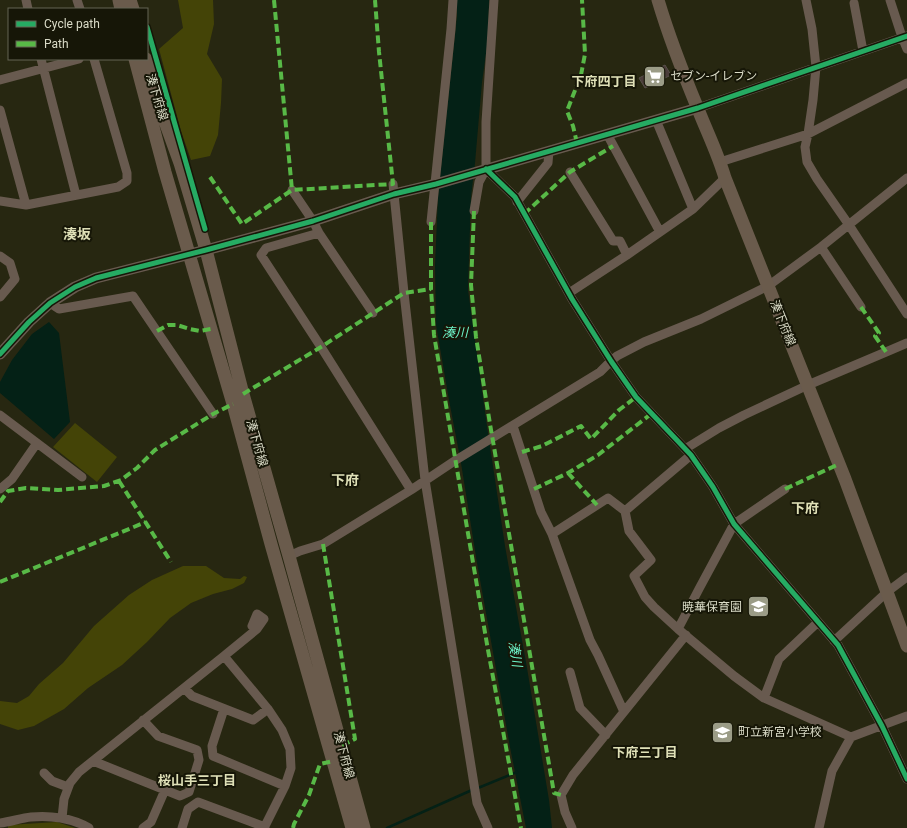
<svg xmlns="http://www.w3.org/2000/svg" width="907" height="828" font-family="Roboto,'Noto Sans JP',sans-serif">
	<style>
		.green { fill: #444407 }
		.water { fill: #042116 }
		.lines { fill: none; stroke-linecap: round; stroke-linejoin: round }
		.stream { stroke: #042116; stroke-width: 2.5 }
		.building { fill: #4a3c39; stroke: #564f49 }
		.minor { stroke: #685a4f; stroke-width: 9 }
		.tertiary { stroke: #685a4f; stroke-width: 11 }
		.secondary { stroke: #6a5b4c; stroke-width: 13 }
		.quiet { stroke: #58b947; stroke-width: 4; stroke-dasharray: 8 4; stroke-linecap: butt }
		.cycleway-casing { stroke: #161607; stroke-width: 8 }
		.cycleway { stroke: #26ab63; stroke-width: 5 }
		.labels { text-anchor: middle; stroke-width: 4; stroke-linejoin: round; paint-order: stroke }
		.poi-label { font-size: 12px; fill: #dadbc7; stroke: #161607; text-anchor: start }
		.street-label { font-size: 12px; fill: #dadbc7; stroke: #161607 }
		.neighbourhood-label { font-size: 13px; font-weight: bold; fill: #dfe0b7; stroke: #161607 }
		.water-label { font-size: 13px; font-style: italic; fill: #6df4c9; stroke: #161607 }
		.quarter-label { font-size: 14px; font-weight: bold; fill: #dfe0b7; stroke: #161607 }
	</style>
	<rect width="100%" height="100%" fill="#272711"/>
	<path class="green" d="M178,0H213L214,24L207,54L222,79L221,103L218,135L210,156L191,160L181,131L159,49L183,28Z
		M75,423L117,457L97,482L53,447Z
		M183,566H206L224,578L240,579L244,576L247,577L244,583L232,589L213,594L191,603L170,618L147,642L122,665L88,688L64,709L34,726L18,730L0,724V701L17,703L29,696L39,684L63,663L94,626L129,595L152,580Z
		M57,822L75,828H8V825Z"/>
	<path class="water" d="M457,0H489L488,39L482,82L475,163L471,197L468,290L488,433L505,546L527,668L549,800L552,828H526L510,747L477,563L461,463L449,400L436,325L435,265L438,197L457,16Z
		M49,322L59,333L70,422L54,439L0,393V382L12,360L32,334Z"/>
	<g class="lines">
		<path class="stream" d="M478,788L517,772
			M387,828L472,790"/>
	</g>
	<path class="building" d="M665,65L671,75L645,88L639,78Z"/>
	<g class="lines">
		<path class="minor" d="M26,0L28,9
			M77,0L80,9
			M806,0L812,29L816,67L813,100L808,134L805,147L807,162L817,179L849,225L907,314
			M890,0L902,37L907,49
			M854,3L863,51
			M41,59L76,195
			M0,80L79,59
			M698,108L907,36
			M0,110L26,205
			M656,120L693,209L660,232
			M720,162L808,134L907,83
			M486,169L515,197L572,299L611,361L636,397L691,455L713,487L734,524L838,645L882,726L907,779
			M570,172L613,241H620L627,255L660,232L607,134
			M393,184L404,293L425,480L477,803L488,828
			M292,190L313,221L319,233L373,313
			M0,201L26,205L118,187L127,181V173L94,59
			M517,202L548,163L549,151
			M693,209L725,178
			M474,211L479,182L486,169V122L494,0
			M431,222L451,29L453,0
			M319,233L266,248L261,255L321,347L411,490
			M821,247L861,307
			M0,256L10,263L15,279L0,297
			M569,293L627,255
			M50,303L59,309L133,296L213,414
			M0,415L82,477
			M513,426L541,512L552,534L590,640L598,655L624,712
			M685,449L719,428L744,415L808,385L886,352L907,343
			M691,455L625,511L629,531L651,560L634,576L645,597L654,607L678,629L734,676L764,698L851,737
			M0,489L12,479L37,443
			M552,534L608,498L625,511
			M289,556L300,551L323,544L411,490L456,460L600,372L611,361L617,356L644,342L701,319L768,286L821,247L907,178
			M678,629L700,587L734,524L785,489
			M834,641L887,592L907,577
			M224,656L257,629L264,619L257,614L252,626L257,629
			M570,672L580,708L606,735
			M184,688L192,696L253,720L268,709
			M764,698L779,659L818,622
			M224,709L212,746L213,756L285,786
			M93,761L180,796L189,792L199,760L197,750L158,736L143,720
			M44,773L52,781L68,787
			M62,818L64,799L70,783L79,772L224,656L268,709L282,730L290,749L291,768L285,786L264,828
			M0,823C10,822 21,818 31,817C50,815 72,818 89,828
			M143,828L151,822L165,790
			M182,828L188,809L198,802L265,827
			M572,828L565,812L561,795L573,775L686,635
			M819,828L832,771L851,737L907,716"/>
		<path class="tertiary" d="M0,354L29,322L50,303L75,287L96,278L206,250L313,221L394,194L436,184L698,108"/>
		<path class="secondary" d="M119,0L121,9
			M130,0L133,9
			M658,0C669,37 683,73 698,109C707,132 718,154 725,178L845,479L907,646
			M135,59L165,172L233,404L271,544L352,828
			M146,59L159,105L180,163L206,250L243,394L289,556L364,828"/>
		<path class="quiet" d="M274,0L292,190
			M577,143L573,126L567,111L581,75L585,54L582,0
			M210,177L242,224L292,190L393,184L379,52L375,0
			M474,211L471,285L476,337L490,424L554,793L561,795
			M524,214L570,172L613,146
			M431,222V289L434,335L488,650L521,828
			M861,307L879,333L875,336L886,352
			M157,331L168,325H177L190,329L200,331L211,329
			M243,394L321,347L404,293L431,289
			M522,452L542,446L581,426L591,439L619,410L636,397
			M568,473L597,505
			M119,481L171,562
			M534,489L568,473L598,455L651,414
			M785,489L839,464
			M0,502L8,491L26,488L58,490L104,486L121,480L137,468L155,450L213,414L233,404
			M323,544L355,739L341,746
			M0,582L146,522
			M293,828L294,824L309,795L320,764L333,761"/>
		<defs>
			<path id="cycleway" d="M147,27L205,229
				M486,169L515,197L572,299L611,361L636,397L691,455L713,487L734,524L838,645L882,726L907,779
				M0,354L29,322L50,303L75,287L96,278L206,250L313,221L394,194L436,184L698,108L907,36"/>
		</defs>
		<use href="#cycleway" class="cycleway-casing"/>
		<use href="#cycleway" class="cycleway"/>
	</g>
	<defs>
		<symbol id="supermarket-square" viewBox="-11 -11 22 22"><rect x="-9" y="-9" width="18" height="18" rx="4" fill="#9b9c87" stroke="#161607"/><path d="M-6-5.5h2.5l.6 2H6L4.5 2H-2.5L-4.4-4H-6ZM-1.5 3.2a1.3 1.3 0 1 0 .1 0ZM3 3.2a1.3 1.3 0 1 0 .1 0Z" fill="#fff"/></symbol>
		<symbol id="school-square" viewBox="-11 -11 22 22"><rect x="-9" y="-9" width="18" height="18" rx="4" fill="#9b9c87" stroke="#161607"/><path d="M0-5L7-2L0 1L-7-2ZM-4 1L0 2.5L4 1V4Q0 6-4 4Z" fill="#fff"/></symbol>
	</defs>
	<g fill-rule="evenodd">
		<use href="#supermarket-square" x="642" y="64" width="25" height="25"/>
		<use href="#school-square" x="746" y="594" width="25" height="25"/>
		<use href="#school-square" x="710" y="720" width="25" height="25"/>
	</g>
	<g class="labels">
		<g class="poi-label">
			<text x="670" y="80">セブン-イレブン</text>
			<text x="742" y="611" text-anchor="end">暁華保育園</text>
			<text x="738" y="736">町立新宮小学校</text>
		</g>
		<g class="street-label">
			<text transform="translate(157 97) rotate(73)" y="4">湊下府線</text>
			<text transform="translate(783 323) rotate(68)" y="4">湊下府線</text>
			<text transform="translate(257 443) rotate(74)" y="4">湊下府線</text>
			<text transform="translate(344 755) rotate(75)" y="4">湊下府線</text>
		</g>
		<g class="neighbourhood-label">
			<text x="604" y="86">下府四丁目</text>
			<text x="645" y="757">下府三丁目</text>
			<text x="197" y="785">桜山手三丁目</text>
		</g>
		<g class="water-label">
			<text x="455" y="337">湊川</text>
			<text transform="translate(516 654) rotate(81)" y="5">湊川</text>
		</g>
		<g class="quarter-label">
			<text x="77" y="239">湊坂</text>
			<text x="345" y="485">下府</text>
			<text x="805" y="513">下府</text>
		</g>
	</g>
	<rect x="8" y="8" width="140" height="52" fill="#161607" stroke="#646554"/>
	<rect x="16" y="21" width="20" height="6" fill="#26ab63" stroke="#646554"/>
	<text x="44" y="28" font-size="12" fill="#dadbc7">Cycle path</text>
	<rect x="16" y="41" width="20" height="6" fill="#58b947" stroke="#646554"/>
	<text x="44" y="48" font-size="12" fill="#dadbc7">Path</text>
</svg>
